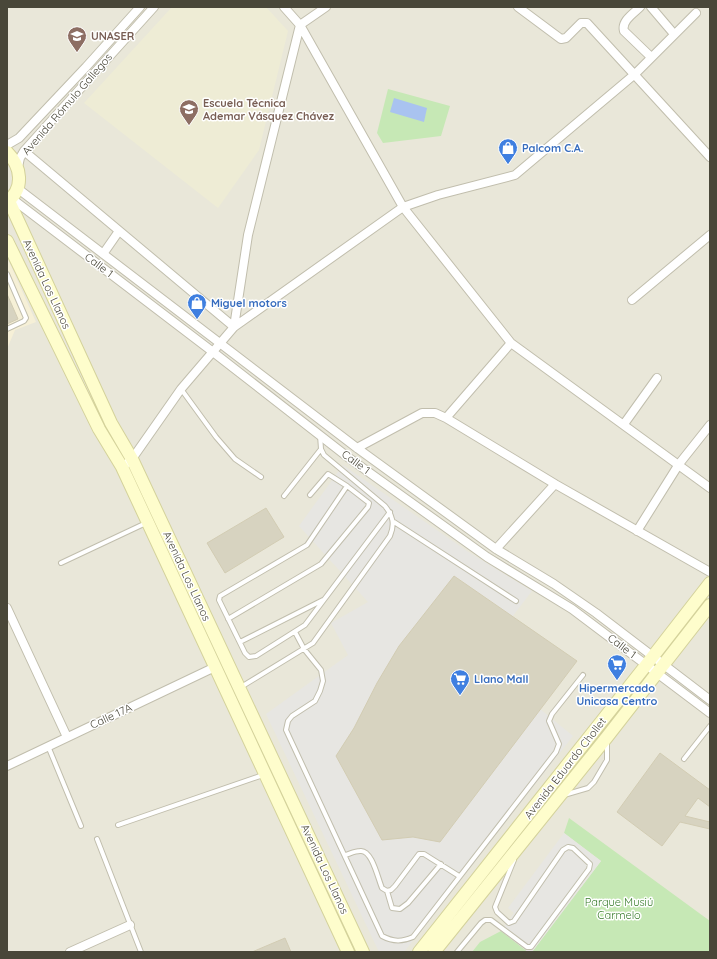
<svg xmlns="http://www.w3.org/2000/svg" width="717" height="959" font-family="Quicksand,sans-serif">
	<style>
		.residential { fill: #e9e7d9 }
		.commercial { fill: #f6f0d7 }
		.education { fill: #eeecd5 }
		.green { fill: #c6e8b5 }
		.parking { fill: #e7e6e2 }
		.water { fill: #a9c3f0 }
		.building { fill: #d7d3c0; stroke: #d2ccb3 }
		.lines { fill: none; stroke-linecap: round; stroke-linejoin: round }
		.lane-casing { stroke: #c1bead; stroke-width: 6 }
		.street-casing { stroke: #c1bead; stroke-width: 10 }
		.secondary-casing { stroke: #d4d29b; stroke-width: 14 }
		.lane { stroke: #fff; stroke-width: 4 }
		.street { stroke: #fff; stroke-width: 8 }
		.secondary { stroke: #fefdcc; stroke-width: 12 }
		.labels { text-anchor: middle; stroke-width: 3; stroke-linejoin: round; paint-order: stroke }
		.education-label { font-size: 11px; font-weight: bold; fill: #785e54; stroke: #fff; text-anchor: start }
		.street-label { font-size: 11px; fill: #494739; stroke: #fff }
		.shop-label { font-size: 11px; font-weight: bold; fill: #366cbe; stroke: #fff; text-anchor: start }
		.park-label { font-size: 11px; fill: #387c2b; stroke: #fff }
	</style>
	<rect width="100%" height="100%" fill="#f5f4eb"/>
	<path class="residential" d="M7,7H710V952H7Z"/>
	<path class="commercial" d="M7,257L36,322L15,330L7,349Z"/>
	<path class="education" d="M172,7H266L288,31L259,150L218,208L84,103Z"/>
	<path class="green" d="M388,89L450,106L441,136L383,143L377,133Z
		M569,818L710,921V952H532L601,861L564,833Z
		M501,931L528,952H472L480,942Z"/>
	<path class="parking" d="M343,465L467,551L532,591L512,617L399,646L377,683L354,728L336,756L382,840L413,837L440,842L540,709L573,736L404,952H379L266,714L348,655L331,623L368,602L299,526Z
		M564,833L601,861L532,952H528L501,931L514,913L508,908Z"/>
	<path class="water" d="M394,98L427,108L424,122L390,112Z"/>
	<path class="building" d="M7,294L18,319L7,324Z
		M266,508L284,537L225,573L207,543Z
		M454,576L577,661L440,842L413,837L382,840L336,756L354,728L377,683L399,646Z
		M660,753L710,790V807L698,798L685,816L710,822V829L680,822L662,846L617,812Z
		M285,938L291,952H252Z"/>
	<g class="lines">
		<defs>
			<path id="lane" d="M7,274L26,318L24,321L7,329
				M181,389L216,437L235,459L261,477
				M347,486L307,545L220,596L219,600L245,653L249,657L256,656L305,625L390,512
				M284,496L321,449
				M394,522L516,601
				M61,563L146,523
				M228,619L321,564L368,507L369,503L347,486L328,474L310,495
				M295,632L304,649L321,670L323,681L320,691L315,701L292,716L288,721L286,730L382,936C393,942 402,942 413,937L556,752L559,744L549,721L552,714L583,675
				M240,642L323,600
				M241,687L313,643L390,536C395,524 393,516 385,506L324,455L321,449L320,435
				M48,746L81,826
				M684,759L710,726
				M564,795L588,788L594,782L607,760V742
				M118,825L263,775
				M97,839L141,952
				M345,855C349,854 355,851 360,851C372,849 378,879 382,888L387,891L391,890L395,886L419,854H424L459,876
				M387,891L392,908L400,909L408,903L441,864
				M457,952L481,923L485,920H491L527,947H531L589,869L590,864L573,848L568,847L563,850L514,921L509,923L497,912L495,907L514,860"/>
			<path id="street" d="M284,7L300,25L403,207L511,343L710,488
				M518,7L561,39L566,38L581,23H587L710,157
				M640,7C634,13 621,21 624,31L651,57
				M651,7L674,34
				M7,145L19,138L86,67L140,7
				M24,151L234,327
				M18,167L20,158L24,151L154,7
				M17,188L357,448L496,549L554,584L596,613L710,700
				M11,198L213,352L349,458L487,557L572,609L710,713
				M103,254L119,231
				M632,300L710,235
				M234,327L248,235L300,25L326,7
				M446,418L511,343
				M624,424L657,378
				M357,448L422,413H435L446,418L555,484L710,572
				M122,467L132,459L181,389L234,327L403,207L438,195L515,175L635,74L696,13
				M637,531L679,464L710,425
				M496,549L555,484
				M7,608L67,737
				M7,766L215,667
				M70,952L130,925"/>
			<path id="secondary" d="M7,152C21,166 25,188 7,202
				M9,201L111,423L132,459L363,952
				M7,241L99,429L122,467L348,952
				M419,952L647,664L710,583
				M434,952L607,737L710,605"/>
		</defs>
		<use href="#lane" class="lane-casing"/>
		<use href="#street" class="street-casing"/>
		<use href="#secondary" class="secondary-casing"/>
		<use href="#lane" class="lane"/>
		<use href="#street" class="street"/>
		<use href="#secondary" class="secondary"/>
	</g>
	<defs>
		<symbol id="university-pin" viewBox="-11 -11 22 30"><path d="M0 17L-7.5 6A9.5 9.5 0 1 1 7.5 6Z" fill="#8d6e63" stroke="#fff"/><path d="M0-5L7-2L0 1L-7-2ZM-4 1L0 2.5L4 1V4Q0 6-4 4Z" fill="#fff"/></symbol>
		<symbol id="school-pin" viewBox="-11 -11 22 30"><path d="M0 17L-7.5 6A9.5 9.5 0 1 1 7.5 6Z" fill="#8d6e63" stroke="#fff"/><path d="M0-5L7-2L0 1L-7-2ZM-4 1L0 2.5L4 1V4Q0 6-4 4Z" fill="#fff"/></symbol>
		<symbol id="shop-pin" viewBox="-11 -11 22 30"><path d="M0 17L-7.5 6A9.5 9.5 0 1 1 7.5 6Z" fill="#3f7fe0" stroke="#fff"/><path d="M-5-2.5h2.3a2.7 3.5 0 0 1 5.4 0H5L5.5 6h-11ZM-1.5-2.5h3a1.5 2.3 0 0 0-3 0Z" fill="#fff"/></symbol>
		<symbol id="supermarket-pin" viewBox="-11 -11 22 30"><path d="M0 17L-7.5 6A9.5 9.5 0 1 1 7.5 6Z" fill="#3f7fe0" stroke="#fff"/><path d="M-6-5.5h2.5l.6 2H6L4.5 2H-2.5L-4.4-4H-6ZM-1.5 3.2a1.3 1.3 0 1 0 .1 0ZM3 3.2a1.3 1.3 0 1 0 .1 0Z" fill="#fff"/></symbol>
	</defs>
	<g fill-rule="evenodd">
		<use href="#university-pin" x="66" y="25" width="22" height="30"/>
		<use href="#school-pin" x="178" y="98" width="22" height="30"/>
		<use href="#shop-pin" x="497" y="137" width="22" height="30"/>
		<use href="#shop-pin" x="186" y="292" width="22" height="30"/>
		<use href="#supermarket-pin" x="606" y="653" width="22" height="30"/>
		<use href="#supermarket-pin" x="449" y="668" width="22" height="30"/>
	</g>
	<g class="labels">
		<g class="education-label">
			<text x="91" y="40">UNASER</text>
			<text x="203" y="107">Escuela Técnica<tspan x="203" dy="13">Ademar Vásquez Chávez</tspan></text>
		</g>
		<g class="street-label">
			<text transform="translate(67 104) rotate(-49)" y="4">Avenida Rómulo Gallegos</text>
			<text transform="translate(99 265) rotate(37)" y="4">Calle 1</text>
			<text transform="translate(47 284) rotate(65)" y="4">Avenida Los Llanos</text>
			<text transform="translate(356 462) rotate(36)" y="4">Calle 1</text>
			<text transform="translate(187 576) rotate(65)" y="4">Avenida Los Llanos</text>
			<text transform="translate(622 646) rotate(37)" y="4">Calle 1</text>
			<text transform="translate(111 716) rotate(-25)" y="4">Calle 17A</text>
			<text transform="translate(565 768) rotate(-52)" y="4">Avenida Eduardo Chollet</text>
			<text transform="translate(325 869) rotate(65)" y="4">Avenida Los Llanos</text>
		</g>
		<g class="shop-label">
			<text x="522" y="152">Palcom C.A.</text>
			<text x="211" y="307">Miguel motors</text>
			<text x="474" y="683">Llano Mall</text>
			<text x="617" y="692" text-anchor="middle">Hipermercado<tspan x="617" dy="13">Unicasa Centro</tspan></text>
		</g>
		<g class="park-label">
			<text x="619" y="906">Parque Musiú<tspan x="619" dy="13">Carmelo</tspan></text>
		</g>
	</g>
	<rect width="717" height="959" fill="none" stroke="#494739" stroke-width="16"/>
</svg>
